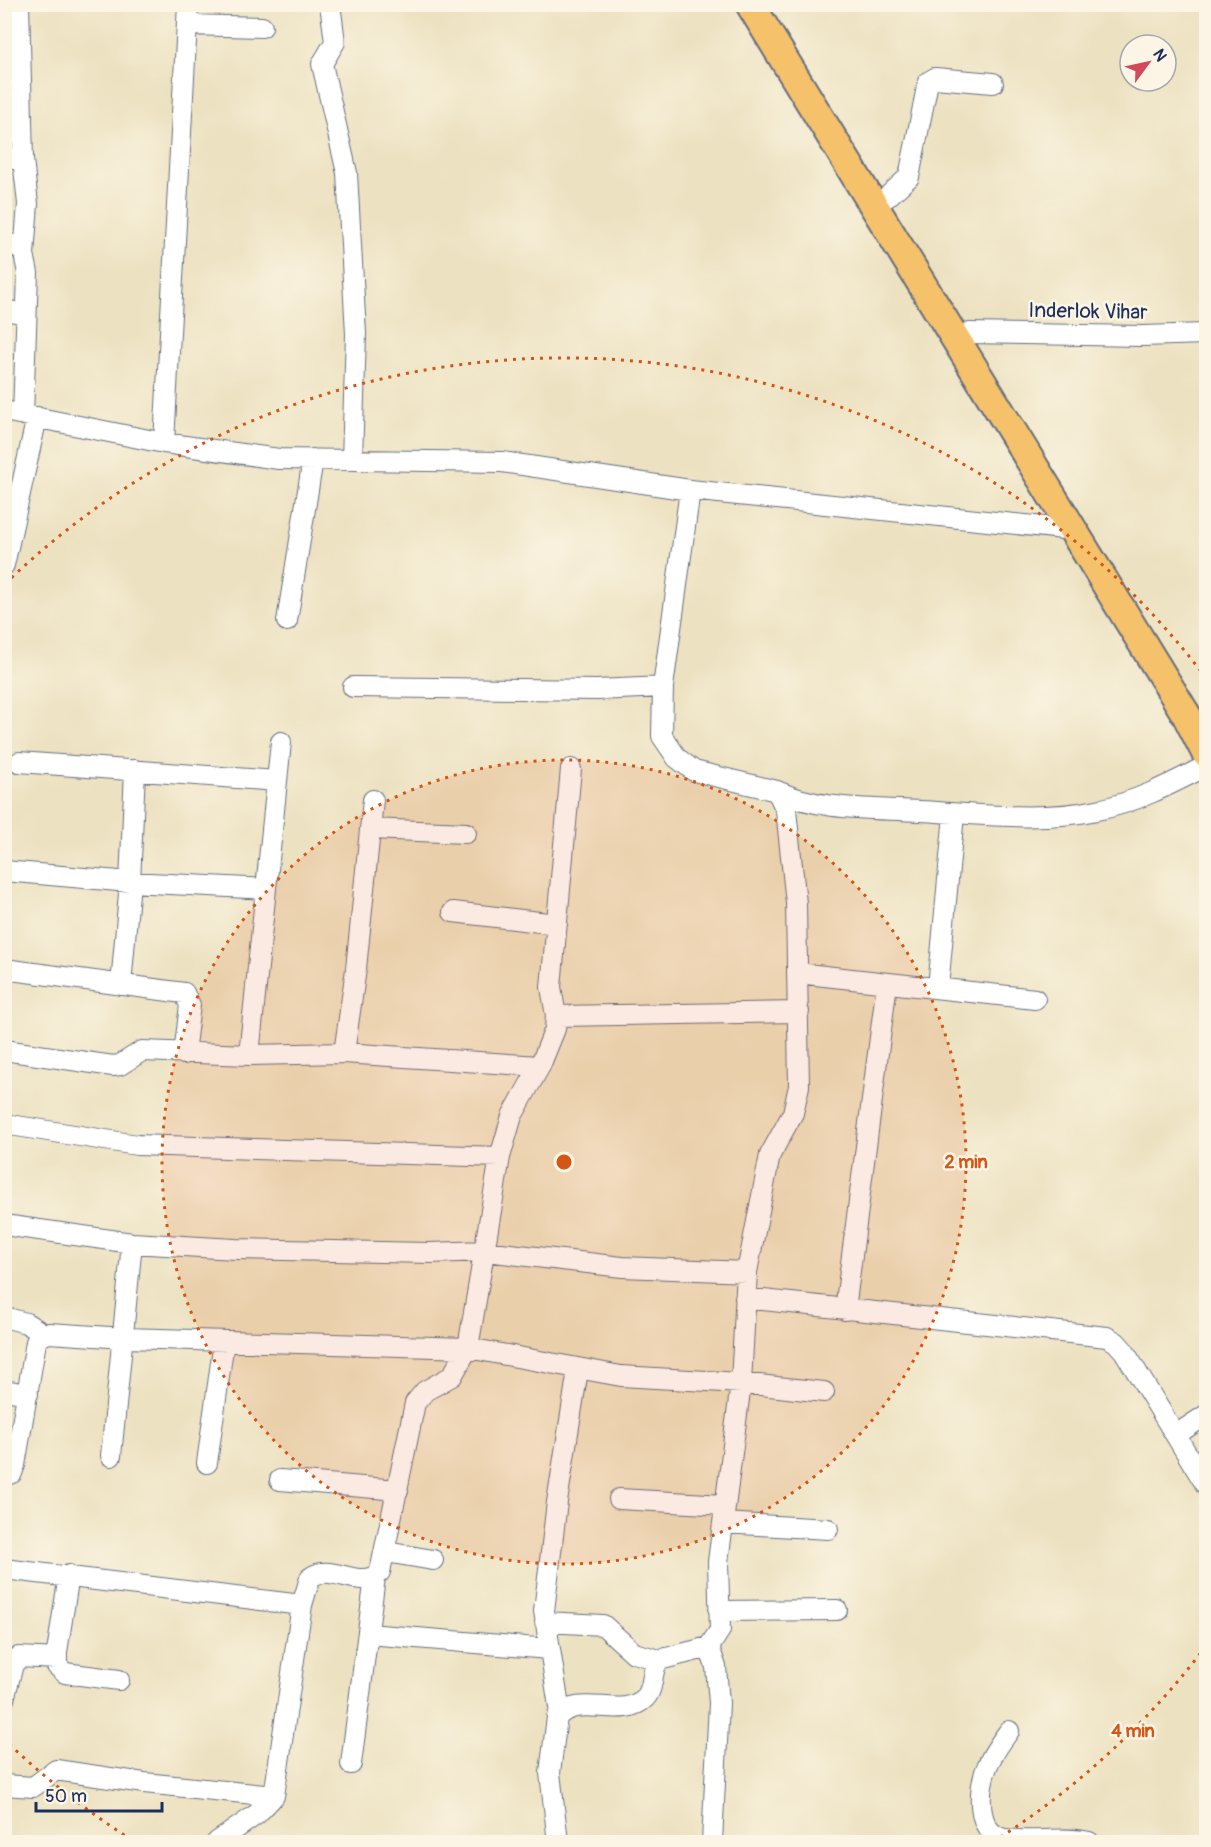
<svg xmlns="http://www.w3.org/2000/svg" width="1211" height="1847" font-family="Pangolin,sans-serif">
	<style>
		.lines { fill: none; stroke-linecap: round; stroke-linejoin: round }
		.minor-casing { stroke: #646d80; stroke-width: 22 }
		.highway-casing { stroke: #646d80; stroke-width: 32 }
		.minor { stroke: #fff; stroke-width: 20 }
		.highway { stroke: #f5c16b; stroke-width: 28 }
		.ring { fill: none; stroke: #d45514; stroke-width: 3; stroke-dasharray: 3 6 }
		.labels { text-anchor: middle; stroke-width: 5; stroke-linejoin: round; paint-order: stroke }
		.street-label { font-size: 21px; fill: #1b2f5e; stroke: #fcf5e5 }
		.centre { fill: #d45514; stroke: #fcf5e5; stroke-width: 3 }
		.ring-label { font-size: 18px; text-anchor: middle; font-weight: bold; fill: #d45514; stroke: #fcf5e5; stroke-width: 5; stroke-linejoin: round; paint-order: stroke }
	</style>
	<rect width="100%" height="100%" fill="#fcf5e5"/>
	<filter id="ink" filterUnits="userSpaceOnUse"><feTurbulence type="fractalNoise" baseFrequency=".0167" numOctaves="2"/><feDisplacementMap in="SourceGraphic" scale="12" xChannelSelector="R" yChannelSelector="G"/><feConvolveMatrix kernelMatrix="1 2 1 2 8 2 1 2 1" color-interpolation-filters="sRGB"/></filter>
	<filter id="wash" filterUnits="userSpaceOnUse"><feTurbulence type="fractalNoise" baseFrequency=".008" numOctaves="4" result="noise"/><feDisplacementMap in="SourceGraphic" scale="24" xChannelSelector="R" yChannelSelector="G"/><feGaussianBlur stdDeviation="1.35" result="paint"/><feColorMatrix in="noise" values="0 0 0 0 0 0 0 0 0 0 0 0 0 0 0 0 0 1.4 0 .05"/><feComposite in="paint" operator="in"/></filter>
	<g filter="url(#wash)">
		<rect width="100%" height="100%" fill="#ece1c0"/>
	</g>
	<g filter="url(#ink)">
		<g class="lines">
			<defs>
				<path id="minor" d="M330,4L335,42L322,64L347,173L356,334L352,460
					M188,25L262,27
					M4,159H23L19,4
					M23,159L28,204L24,254
					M887,197L909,177L928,82L935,78L993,83
					M4,242L19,247L24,254L28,273L23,415
					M4,310L26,314
					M969,333L1142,336L1206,334
					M4,411L164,443L279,459L502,462L690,490
					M164,443L188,4
					M4,565L37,417
					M287,621L313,459
					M353,687L597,690L663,687
					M281,742L249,1055L344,1053L540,1066
					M19,762L277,781
					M777,791C821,811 873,808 920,811C978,814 1040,822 1097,810C1135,803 1173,783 1206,766
					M370,829L466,833
					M4,871L130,882L266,889
					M453,912L557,924
					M4,969L184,993L190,1005L184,1054
					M797,973L1035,999
					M121,985L130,882L135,770
					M938,988L954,814
					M556,1016L799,1012
					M4,1050L113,1066L120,1065L142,1051L249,1055
					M344,1053L356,969L373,800
					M4,1124L137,1145L500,1157
					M4,1225L132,1243L235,1249L430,1253L485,1251L622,1267L747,1272
					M745,1298L1107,1337L1116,1342L1124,1351L1206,1485
					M845,1310L887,983
					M4,1317L26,1323L44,1334
					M4,1390L28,1394
					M1177,1434L1206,1415
					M111,1456L132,1243
					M207,1463L224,1341
					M4,1476L12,1473L15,1465L36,1342L39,1337L49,1333L125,1338L468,1348L621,1376L741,1383L824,1392
					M280,1480L398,1490
					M619,1499L725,1505
					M723,1523L828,1529
					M386,1552L433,1560
					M4,1569L302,1605
					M69,1575L57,1652V1666L65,1673L119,1680
					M719,1611L837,1610
					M545,1622L603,1625L634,1653L659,1660
					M368,1634L549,1649
					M709,1647L716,1667L719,1703L712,1842
					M4,1699L13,1665L19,1657L57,1659
					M560,1713L544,1611L557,1502L578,1370
					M1009,1731C1001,1742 992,1754 987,1767C978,1788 975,1834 1005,1839C1033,1843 1063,1836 1089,1842
					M351,1764L375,1577
					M4,1785L33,1787L56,1770L144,1783L274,1796
					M217,1842L257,1814L274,1796L302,1605L310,1578C330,1561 360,1592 380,1572L415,1403L425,1391L452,1376L468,1348L500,1157L512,1116L540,1066L555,1029L556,1016L551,987L571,769
					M558,1842L550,1773L557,1717C581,1692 621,1721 645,1698C655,1688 650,1671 659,1660L709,1647L720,1630L718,1562L741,1383L747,1272L770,1155L793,1113L799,1086L796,903L786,810L777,791L694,771L677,758L662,736L663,687L690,490L1073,530"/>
				<path id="highway" d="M750,4L1187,716L1206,753"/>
			</defs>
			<use href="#minor" class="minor-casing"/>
			<use href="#highway" class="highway-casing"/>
			<use href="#minor" class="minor"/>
			<use href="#highway" class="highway"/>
		</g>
	</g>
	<circle cx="564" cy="1162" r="402" fill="#d45514" fill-opacity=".12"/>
	<g class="ring">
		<circle cx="564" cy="1162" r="402"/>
		<path d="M1206 1646A804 804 0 0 1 996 1840M132 1840A804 804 0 0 1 5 1740M5 584A804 804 0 0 1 1206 678"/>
	</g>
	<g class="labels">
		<g class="street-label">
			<text transform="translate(1088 311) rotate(1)" y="7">Inderlok Vihar</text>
		</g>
	</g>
	<circle cx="564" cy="1162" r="9" class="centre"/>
	<g class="ring-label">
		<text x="966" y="1168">2 min</text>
		<text x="1133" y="1737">4 min</text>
	</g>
	<rect width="1211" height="1847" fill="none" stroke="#fcf5e5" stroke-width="24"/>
	<g transform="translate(1148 63) rotate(57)"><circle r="28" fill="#fcf5e5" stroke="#a2a6af" stroke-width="1.5"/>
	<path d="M0-4.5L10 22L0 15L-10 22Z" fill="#d1495b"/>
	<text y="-9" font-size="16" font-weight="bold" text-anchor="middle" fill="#1b2f5e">N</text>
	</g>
	<path d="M36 1802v9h126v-9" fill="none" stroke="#1b2f5e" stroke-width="3"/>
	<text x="45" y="1802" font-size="18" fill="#1b2f5e" stroke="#fcf5e5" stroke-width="4.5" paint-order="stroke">50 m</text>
</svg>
